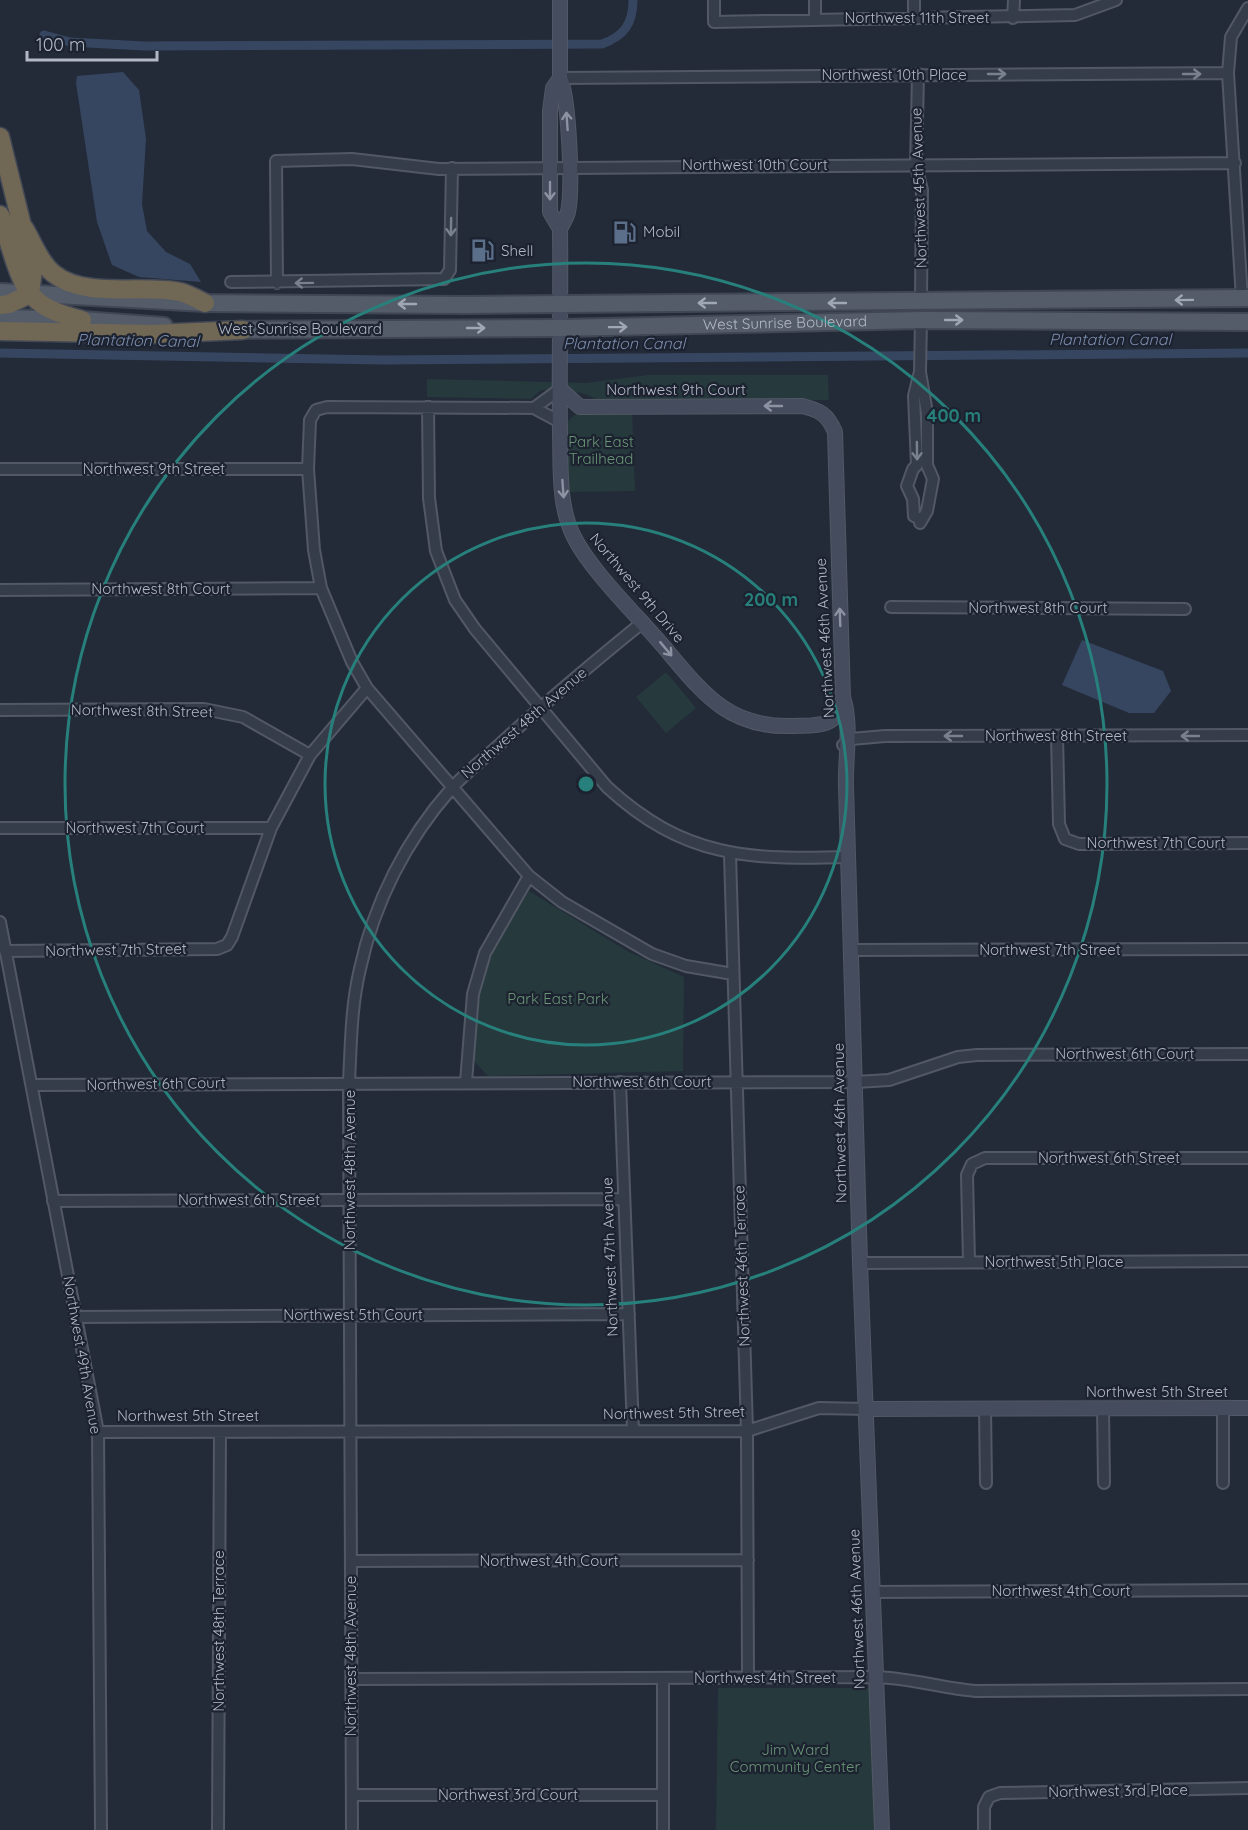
<svg xmlns="http://www.w3.org/2000/svg" width="1248" height="1830" font-family="Quicksand,sans-serif">
	<style>
		.green { fill: #26393c }
		.water { fill: #374660 }
		.lines { fill: none; stroke-linecap: round; stroke-linejoin: round }
		.canal { stroke: #374660; stroke-width: 9 }
		.street-casing { stroke: #525865; stroke-width: 14 }
		.secondary-casing { stroke: #525865; stroke-width: 16 }
		.primary-casing { stroke: #404653; stroke-width: 20 }
		.highway-casing { stroke: #424855; stroke-width: 21 }
		.street { stroke: #363d4a; stroke-width: 10 }
		.secondary { stroke: #454c5d; stroke-width: 14 }
		.primary { stroke: #545c6a; stroke-width: 16 }
		.highway { stroke: #706754; stroke-width: 18 }
		.oneway { stroke: #7a818e }
		.oneway2 { stroke: #8c92a1 }
		.oneway3 { stroke: #9fa6b4 }
		.ring { fill: none; stroke: #27807b; stroke-width: 3 }
		.labels { text-anchor: middle; stroke-width: 4.5; stroke-linejoin: round; paint-order: stroke }
		.street-label { font-size: 15px; fill: #b2b8c6; stroke: #1c222f }
		.poi-label { font-size: 15px; fill: #b2b8c6; stroke: #1c222f; text-anchor: start }
		.park-label { font-size: 15px; fill: #6a9677; stroke: #1c222f }
		.water-label { font-size: 16px; font-style: italic; fill: #7b8dad; stroke: #1c222f }
		.centre { fill: #27807b; stroke: #1c222f; stroke-width: 3 }
		.ring-label { font-size: 18px; text-anchor: middle; font-weight: bold; fill: #27807b; stroke: #1c222f; stroke-width: 4.5; stroke-linejoin: round; paint-order: stroke }
	</style>
	<rect width="100%" height="100%" fill="#232b39"/>
	<path class="green" d="M648,375H828L829,400H599L582,393L541,390L531,399L427,397V379L586,383Z
		M632,411L635,491L569,492L567,438L560,432L571,418L579,412Z
		M666,672L696,708L666,733L636,697Z
		M529,891L627,951L684,977L683,1071L488,1076L474,1061L480,990L495,946Z
		M718,1688H872L874,1830H716Z"/>
	<path class="water" d="M123,72L139,90L146,139L142,204L147,231L166,252L190,264L201,282L139,277L112,265L97,222L76,83L77,76Z
		M1082,640L1163,671L1171,691L1154,713H1129L1062,685Z"/>
	<g class="lines">
		<path class="canal" d="M44,35L70,42L144,46L602,44C624,36 633,24 633,0
			M0,353L384,360L1248,353"/>
		<defs>
			<path id="street" d="M714,0V22L1075,15L1116,0
				M815,0V18
				M914,0V18
				M1013,18L1014,0
				M918,74L916,166L922,190L921,302
				M560,78L1228,73
				M231,282L444,279L450,270L452,168
				M277,283L276,161L352,159L439,169L1235,163
				M1242,299L1228,73L1231,37L1248,8
				M919,375L914,396L917,465L913,469L907,486L913,499L914,516L920,519
				M428,407L429,498L436,551L455,600L475,629L607,787C684,858 749,860 848,857
				M534,408L560,389
				M560,422L534,408L327,407L316,410L310,420L308,469L314,550L321,588L352,662L367,688L529,876L562,902L652,954L686,966L733,974
				M0,469H308
				M920,523L927,511L933,479L927,465V413L920,372L921,320
				M0,590L321,588
				M891,607L1185,609
				M0,710L204,709L243,717L310,755
				M1057,736L1059,824L1065,839L1079,844L1248,843
				M843,745L851,739L885,736L1248,735
				M0,828H271
				M730,854L747,1431L748,1678
				M0,922L98,1432L101,1830
				M852,950L1248,949
				M5,951L217,949L227,945L232,937L271,828L310,755L367,688
				M466,1082L473,994L485,953L529,876
				M620,1082L633,1431
				M33,1085L856,1082L889,1080L958,1057L977,1055L1248,1054
				M53,1201L624,1199
				M969,1262L967,1175L972,1164L985,1158H1248
				M860,1263L1248,1261
				M77,1317L629,1314
				M1103,1408L1104,1483
				M1223,1408V1483
				M985,1409L986,1483
				M98,1432L747,1431L819,1408L867,1409
				M351,1561L748,1560
				M873,1592L1248,1590
				M352,1679L876,1677C910,1678 942,1688 976,1691L1248,1689
				M352,1795H663
				M218,1830L220,1432
				M352,1830L349,1082C351,1044 351,1006 360,969C374,903 406,840 451,789C466,772 485,758 501,743C547,701 595,661 643,622
				M663,1830V1678
				M984,1830V1807L989,1797L1000,1793L1248,1788"/>
			<path id="secondary" d="M560,0V78C569,98 573,189 568,212C567,217 563,223 560,229C561,297 559,365 560,434C561,467 558,506 574,537C592,573 642,620 669,653C705,696 731,728 792,726C814,725 836,729 842,702
				M560,78L553,88L550,111V212L560,229
				M560,389L580,407L802,406C820,410 828,415 835,432L843,697C852,725 845,758 846,787L860,1263L882,1830
				M867,1409L1248,1408"/>
			<g id="primary">
				<path d="M0,292L205,303L466,305L1248,298"/>
				<path d="M0,318L82,320L164,326"/>
				<path id="s1" d="M229,330L560,328L921,320L1248,322"/>
			</g>
			<path id="highway" d="M0,137L33,270L30,294
				M0,215C5,225 7,236 10,246C25,295 32,307 82,320
				M24,228C33,243 40,263 54,274C85,299 143,284 180,292C188,294 197,299 205,303
				M0,305L9,304L30,294
				M0,331L152,334L243,330"/>
		</defs>
		<use href="#street" class="street-casing"/>
		<use href="#secondary" class="secondary-casing"/>
		<use href="#primary" class="primary-casing"/>
		<use href="#highway" class="highway-casing"/>
		<use href="#street" class="street"/>
		<use href="#secondary" class="secondary"/>
		<use href="#primary" class="primary"/>
		<use href="#highway" class="highway"/>
	</g>
	<defs><path id="oneway-shaft" d="M-6 0H5M1.5-3L5.5 0L1.5 3" fill="none" stroke-width="1.6" stroke-linecap="round" stroke-linejoin="round" transform="scale(1.5)"/></defs>
	<g class="oneway">
		<use href="#oneway-shaft" transform="translate(997 74)"/>
		<use href="#oneway-shaft" transform="translate(1192 74)"/>
		<use href="#oneway-shaft" transform="translate(451 227) rotate(91)"/>
		<use href="#oneway-shaft" transform="translate(304 283) rotate(179)"/>
		<use href="#oneway-shaft" transform="translate(917 451) rotate(89)"/>
		<use href="#oneway-shaft" transform="translate(953 736) rotate(180)"/>
		<use href="#oneway-shaft" transform="translate(1190 736) rotate(180)"/>
	</g>
	<g class="oneway2">
		<use href="#oneway-shaft" transform="translate(567 121) rotate(-94)"/>
		<use href="#oneway-shaft" transform="translate(550 191) rotate(90)"/>
		<use href="#oneway-shaft" transform="translate(773 406) rotate(180)"/>
		<use href="#oneway-shaft" transform="translate(563 489) rotate(86)"/>
		<use href="#oneway-shaft" transform="translate(840 617) rotate(-92)"/>
		<use href="#oneway-shaft" transform="translate(666 649) rotate(50)"/>
	</g>
	<g class="oneway3">
		<use href="#oneway-shaft" transform="translate(1184 300) rotate(179)"/>
		<use href="#oneway-shaft" transform="translate(707 303) rotate(180)"/>
		<use href="#oneway-shaft" transform="translate(837 303) rotate(180)"/>
		<use href="#oneway-shaft" transform="translate(407 304) rotate(-180)"/>
		<use href="#oneway-shaft" transform="translate(954 320)"/>
		<use href="#oneway-shaft" transform="translate(618 327) rotate(-1)"/>
		<use href="#oneway-shaft" transform="translate(476 328)"/>
	</g>
	<g class="ring">
		<circle cx="586" cy="784" r="261"/>
		<circle cx="586" cy="784" r="521"/>
	</g>
	<defs>
		<symbol id="fuel-bare" viewBox="-9 -9 18 18"><path d="M-5.5-6h7V0h2V4h1.3V-2.5L3-4.5l.8-.8L6-3V5H2.5V1h-1V6h-7ZM-4.2-4.7v3.2H.2V-4.7Z" fill="#5c6f8a" stroke="#1c222f" stroke-width="2.5" paint-order="stroke"/></symbol>
	</defs>
	<g fill-rule="evenodd">
		<use href="#fuel-bare" x="608" y="216" width="33" height="33"/>
		<use href="#fuel-bare" x="466" y="234" width="33" height="33"/>
	</g>
	<g class="labels">
		<g class="street-label">
			<text x="917" y="23">Northwest 11th Street</text>
			<text x="894" y="80">Northwest 10th Place</text>
			<text x="755" y="170">Northwest 10th Court</text>
			<text transform="translate(919 188) rotate(-92)" y="5">Northwest 45th Avenue</text>
			<text dy="5" stroke="none"><textPath href="#s1" startOffset="556">West Sunrise Boulevard</textPath></text>
			<text x="300" y="334">West Sunrise Boulevard</text>
			<text x="676" y="395">Northwest 9th Court</text>
			<text x="154" y="474">Northwest 9th Street</text>
			<text transform="translate(637 588) rotate(50)" y="5">Northwest 9th Drive</text>
			<text x="161" y="594">Northwest 8th Court</text>
			<text x="1038" y="613">Northwest 8th Court</text>
			<text transform="translate(825 638) rotate(-93)" y="5">Northwest 46th Avenue</text>
			<text transform="translate(142 711) rotate(1)" y="5">Northwest 8th Street</text>
			<text transform="translate(524 723) rotate(-41)" y="5">Northwest 48th Avenue</text>
			<text x="1056" y="741">Northwest 8th Street</text>
			<text x="135" y="833">Northwest 7th Court</text>
			<text x="1156" y="848">Northwest 7th Court</text>
			<text transform="translate(116 950) rotate(-1)" y="5">Northwest 7th Street</text>
			<text x="1050" y="955">Northwest 7th Street</text>
			<text x="1125" y="1059">Northwest 6th Court</text>
			<text x="642" y="1087">Northwest 6th Court</text>
			<text transform="translate(156 1084) rotate(-1)" y="5">Northwest 6th Court</text>
			<text transform="translate(840 1123) rotate(-91)" y="5">Northwest 46th Avenue</text>
			<text x="1109" y="1163">Northwest 6th Street</text>
			<text transform="translate(350 1170) rotate(-90)" y="5">Northwest 48th Avenue</text>
			<text x="249" y="1205">Northwest 6th Street</text>
			<text transform="translate(610 1257) rotate(-92)" y="5">Northwest 47th Avenue</text>
			<text x="1054" y="1267">Northwest 5th Place</text>
			<text transform="translate(742 1266) rotate(-92)" y="5">Northwest 46th Terrace</text>
			<text x="353" y="1320">Northwest 5th Court</text>
			<text transform="translate(82 1355) rotate(80)" y="5">Northwest 49th Avenue</text>
			<text x="1157" y="1397">Northwest 5th Street</text>
			<text transform="translate(674 1413) rotate(-1)" y="5">Northwest 5th Street</text>
			<text x="188" y="1421">Northwest 5th Street</text>
			<text x="549" y="1566">Northwest 4th Court</text>
			<text x="1061" y="1596">Northwest 4th Court</text>
			<text transform="translate(857 1609) rotate(-92)" y="5">Northwest 46th Avenue</text>
			<text transform="translate(219 1631) rotate(-90)" y="5">Northwest 48th Terrace</text>
			<text transform="translate(351 1656) rotate(-90)" y="5">Northwest 48th Avenue</text>
			<text x="765" y="1683">Northwest 4th Street</text>
			<text transform="translate(1118 1791) rotate(-1)" y="5">Northwest 3rd Place</text>
			<text x="508" y="1800">Northwest 3rd Court</text>
		</g>
		<g class="poi-label">
			<text x="643" y="237">Mobil</text>
			<text x="501" y="256">Shell</text>
		</g>
		<g class="park-label">
			<text x="601" y="447">Park East<tspan x="601" dy="17">Trailhead</tspan></text>
			<text x="558" y="1004">Park East Park</text>
			<text x="795" y="1755">Jim Ward<tspan x="795" dy="17">Community Center</tspan></text>
		</g>
		<g class="water-label">
			<text x="1110" y="345">Plantation Canal</text>
			<text transform="translate(138 340) rotate(1)" y="6">Plantation Canal</text>
			<text x="624" y="349">Plantation Canal</text>
		</g>
	</g>
	<circle cx="586" cy="784" r="9" class="centre"/>
	<g class="ring-label">
		<text x="954" y="422">400 m</text>
		<text x="771" y="606">200 m</text>
	</g>
	<path d="M27 51v9h130v-9" fill="none" stroke="#b2b8c6" stroke-width="3"/>
	<text x="36" y="51" font-size="18" fill="#b2b8c6" stroke="#1c222f" stroke-width="4.5" paint-order="stroke">100 m</text>
</svg>
